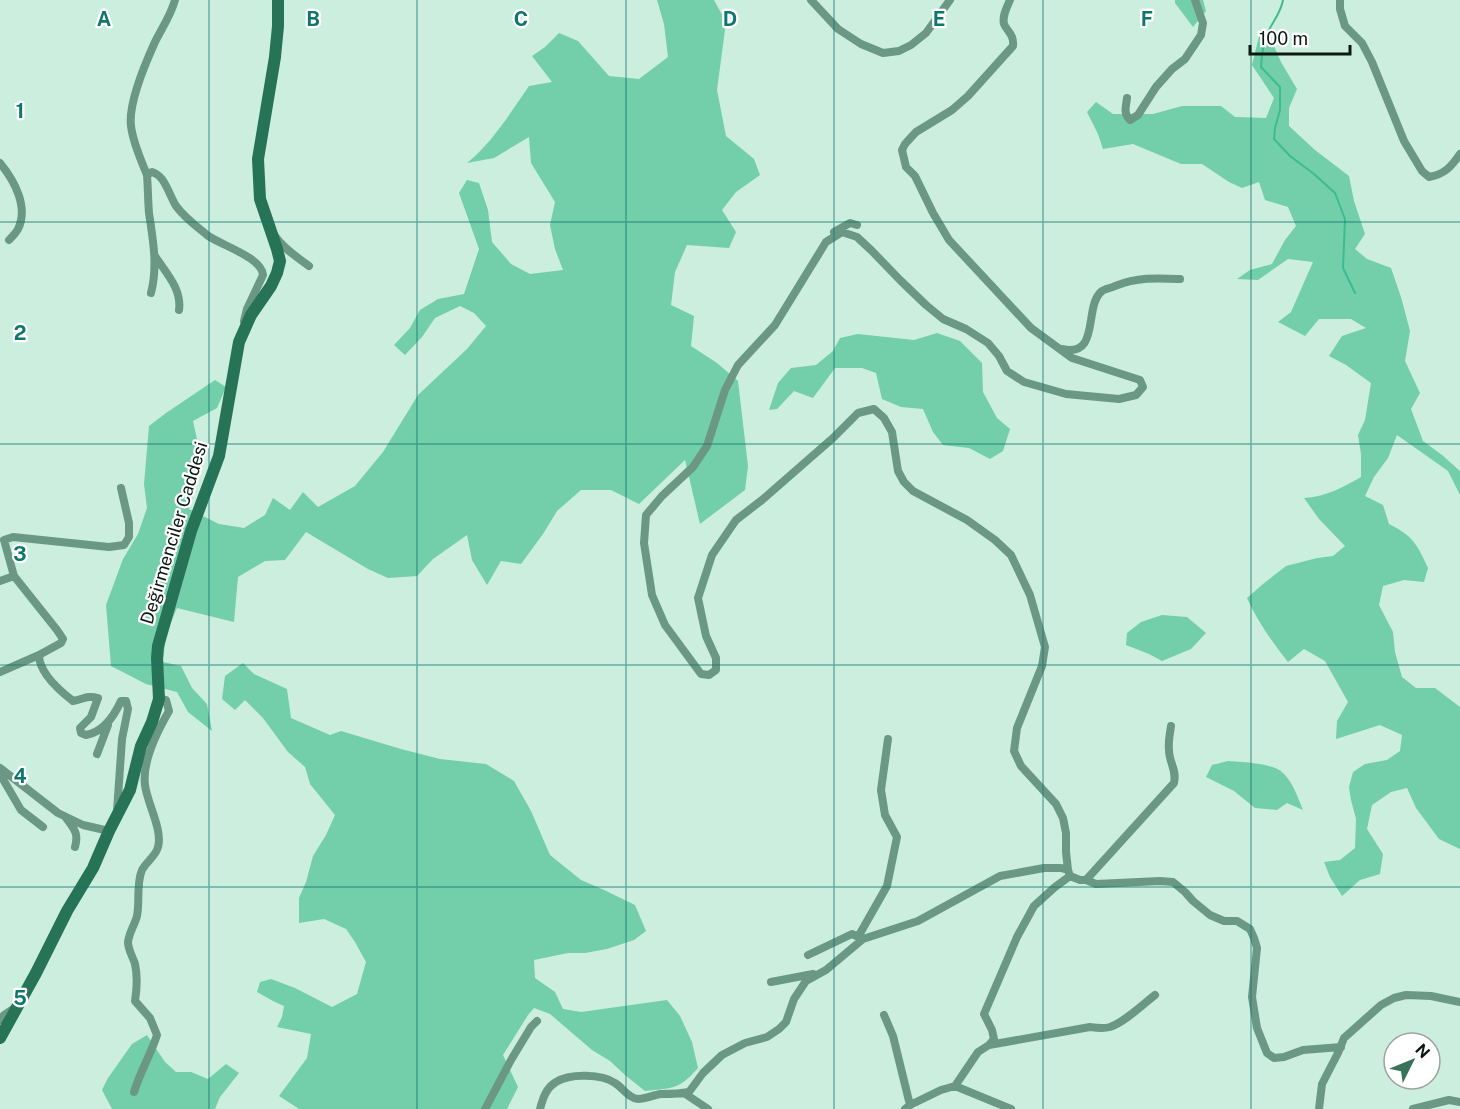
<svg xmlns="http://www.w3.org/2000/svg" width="1460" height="1109" font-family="'Public Sans',sans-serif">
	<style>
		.green { fill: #73ceaa }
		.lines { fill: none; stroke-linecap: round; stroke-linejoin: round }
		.stream { stroke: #3dbb91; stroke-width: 2 }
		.street { stroke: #6b9885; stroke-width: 8 }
		.secondary { stroke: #267358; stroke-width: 12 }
		.grid { fill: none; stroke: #0f766e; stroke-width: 1.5; stroke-opacity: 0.55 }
		.labels { text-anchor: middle; stroke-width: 4.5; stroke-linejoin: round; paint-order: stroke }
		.street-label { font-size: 18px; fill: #0c1813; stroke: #fff }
		.grid-label { font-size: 20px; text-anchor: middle; font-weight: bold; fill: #0f766e; stroke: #fff; stroke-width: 4.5; stroke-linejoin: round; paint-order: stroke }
	</style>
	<rect width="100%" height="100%" fill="#cceedf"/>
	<path class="green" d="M657,0H714L726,22L717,90L726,136L754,159L760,175L736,192L722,210L736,232L729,248L687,245L675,272L671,305L694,316L691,346L717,363L738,381L748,466L745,490L700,524L685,460L639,504L611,490H581L557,511L543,534L521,564L501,561L487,585L472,560L467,535L433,559L417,576L388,578L368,569L306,532L285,560L265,561L238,577L234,622L177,608L166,634L163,662L181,666L192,688L207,704L212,731L188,712L177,692L146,684L111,666L106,605L123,559L138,534L147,508L144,484L149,426L166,413L215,380L226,387L217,408L193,421L201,458L197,481L189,509L219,524L244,528L265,515L273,498L290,510L303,492L318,507L355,486L383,452L418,395L467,349L486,326L474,313L460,306L435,318L422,337L405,355L394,345L410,328L420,310L438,299L464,294L479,249L459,193L467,180L479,183L488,210L492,242L511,264L530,274L563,270L555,249L550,225L555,202L531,163L529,137L494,158L467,163C493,142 510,113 529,86L552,82L532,56L545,47L559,33L578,41L609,76L639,79L668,57L664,24Z
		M1175,0H1203L1206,11L1193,27L1175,3Z
		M1261,28L1273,44L1281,62L1297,89L1289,108V126L1315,150L1349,176L1354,201L1365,234L1355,249L1367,259L1391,268L1401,297L1410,331L1405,361L1420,393L1411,409L1423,441L1442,455L1460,471V495L1448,471L1397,435L1388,458L1374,477L1365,496L1383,505L1389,524C1413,536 1417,544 1428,568L1424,582L1404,580L1383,586L1379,605L1393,632L1395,652L1402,677L1416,688H1435L1460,707V849L1439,839L1416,808L1407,788L1391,792L1372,805L1367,829L1383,854L1380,874L1360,880L1342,896L1330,877L1324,862L1340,860L1355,848L1356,819L1351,800L1349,787L1353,772L1365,764L1387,760L1400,751L1402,735L1380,725L1336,739L1337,721L1348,702L1325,661L1304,649L1288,662C1272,642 1258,622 1247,598L1263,584L1286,566L1317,558L1333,556L1345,546L1319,519L1304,498C1325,497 1344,487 1361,477V454L1358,435L1365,420L1371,383L1346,365L1329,356L1342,336L1366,328L1351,319H1319L1305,336L1278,322L1291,312L1313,262L1288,259L1258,280L1237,279L1250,270L1272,264L1285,240L1296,226L1288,207L1265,200L1259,182L1242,188L1229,182L1202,164H1181L1133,144L1103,149L1098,134L1087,112L1096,102L1113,114H1153L1182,106H1221L1235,117L1266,118L1274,98L1252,65Z
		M937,333L960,341L982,363L983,392L997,418L1010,429L1003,451L990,459L969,448L943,445L933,432L923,409L901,407L882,399L876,373L862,368H835L813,398L794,391L777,409L769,410L778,383L791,368L816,365L833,351L840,338L858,334L914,340Z
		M1162,615L1187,617L1206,633L1191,649L1162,661L1149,654L1126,645L1127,633L1141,622Z
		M243,663L254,674L287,689L291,718L330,735L341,731L401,749L440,759L486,764L514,781L531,811L550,855L581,880L602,889L635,905L646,931L634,940L607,949L585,953H568L534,960L535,978L555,992L563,1009L581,1012L667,1000L680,1016L692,1042L698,1068C679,1090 672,1088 645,1091L625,1075L610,1061L592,1050L550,1014L534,1008L528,1015L503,1055L518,1087L507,1109H299L279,1096L307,1058L311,1034L277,1027L282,1017L284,1006L273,1001L257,992L260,982L271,979L295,988L332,1007L357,994L366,962L355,942L346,929L324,919L299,923V898L306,882L313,856L326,835L335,815L310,784L305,767L288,752L263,718L245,700L235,710L222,699L225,676Z
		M1228,761C1242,762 1273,763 1283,773C1293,782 1298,798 1303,810L1287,803L1277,810L1255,808L1234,791L1206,777L1212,765Z
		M147,1035L165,1062L176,1072H191L208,1079L226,1064L239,1073L220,1097L215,1109H112L102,1090L108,1078L132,1044Z"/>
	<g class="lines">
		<path class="stream" d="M1283,0C1281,12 1274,20 1269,30C1263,42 1262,54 1261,67L1280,87V110L1275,128L1274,139L1290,156L1314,174L1335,193L1345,219L1343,268L1355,293"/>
		<path class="street" d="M811,0L838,29L861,44L883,53L899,51L911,45L926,33L950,0
			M1010,0C1007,7 1002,16 1004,24C1008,33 1014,34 1013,46L968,96L952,110L916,132L905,144L902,150L906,167L915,176L933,213L949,240L1031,328L1072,358L1140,380L1143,387L1136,395L1119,399L1066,394L1024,382L1007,371L999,356L988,343L966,329L943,319L926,305L900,280L872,251L857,237L842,232L826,242L775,325L738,365L725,390L707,446L693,467L662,496L646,515L644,543L652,595L665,625L701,674L709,675L716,670V658L706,636L698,598L712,555L736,520L762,500L833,438L858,413L874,409L884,418L892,432L898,471L904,482L913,491L967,520L995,540L1011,555L1030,595L1045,647L1042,666L1017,728L1014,751L1021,766L1056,804L1063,818L1066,833V852L1068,870
			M1340,0V9L1345,26L1362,43L1372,62L1404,141L1422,171L1429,177C1445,174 1451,167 1460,154
			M1127,98C1126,107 1123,113 1130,120L1138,115L1156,87L1172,69L1185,59L1201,35L1203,23L1195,0
			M0,163C14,180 29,207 18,229C16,233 12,237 9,240
			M147,175C141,160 133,143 131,126C128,103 145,64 155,42C162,28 171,15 175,0
			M834,232L850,223L857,225
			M275,236C284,249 297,257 309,266
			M155,256C166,273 182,289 179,310
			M151,293C158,266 153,240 149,213C148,201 148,188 147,175L152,172C153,172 160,176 160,177C166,182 171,198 176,206C185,218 196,226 207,235C220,245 262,257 263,275L247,309L244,321
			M1062,349C1101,358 1083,306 1102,291C1105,289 1111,288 1115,286C1138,277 1156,278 1180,279
			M0,581L14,576
			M0,672L39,655
			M97,754L108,725
			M0,768L58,813L83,825L109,831
			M0,774L21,810L43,827
			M117,811L122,739L128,709L126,701H121C114,716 104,732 86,735L81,733L80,728L91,717L98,698C87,695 84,699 73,701C60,691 39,673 39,655L61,643L63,639L57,630L14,576L4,540L13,537L109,547L124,545L129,537V523L121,488
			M66,818C74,829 79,833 75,847
			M1086,880L1096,884L1160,881L1173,882L1185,892L1193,901L1210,915L1224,921H1237L1250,929L1254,938L1257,948L1252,997L1257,1028L1267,1053L1274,1058L1284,1057L1303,1050L1341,1047
			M858,937L887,886L897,837L885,815L881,790L888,739
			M808,955L852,934L863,939
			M771,982L813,974
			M884,1015L893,1036L910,1105
			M0,1020L4,1015L16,1007
			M989,1045L1090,1027C1097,1028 1103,1029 1110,1027C1125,1022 1142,1005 1155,995
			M955,1086L1011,1109
			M134,1092C140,1072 151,1054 157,1035L150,1018L135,1001C137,988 138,977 135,964C133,957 128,950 128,942C129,933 135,924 137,916C140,901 136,884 142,870C146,862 156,856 158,847C163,830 147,803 145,785C142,762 158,730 169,711L166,700L159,699
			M684,1093L708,1109
			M485,1109L511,1060L531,1027L537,1021
			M540,1109C543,1098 546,1088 556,1082C570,1073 602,1074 615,1083C623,1088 628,1098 638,1099C646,1099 653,1095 661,1094C671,1094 679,1094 689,1092L703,1073L722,1055L745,1043L767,1037L779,1029L786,1022L794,999L806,981L826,970L863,939L918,921L1000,876L1044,868H1061L1068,870L1070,876
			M905,1109L910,1105L941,1090L955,1086L978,1052L989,1045L994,1039L992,1030L984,1014L1017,937L1034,906L1055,887L1070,876L1080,880H1086L1174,783C1177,769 1169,763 1169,750C1168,742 1170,733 1171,726
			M1319,1109L1322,1084L1338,1053L1344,1038L1381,1005L1394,998L1406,995L1431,996L1460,1002
			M1413,1109L1449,1100L1460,1102"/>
		<path class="secondary" d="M0,1038L36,973L67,911L93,868L109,831L130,790L141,746L152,722L159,699L157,658L158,646L191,531L219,456L239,342L251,315L271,286L277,273L280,261L277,249L260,199L258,159L275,57L278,26V0"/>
	</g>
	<path class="grid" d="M209,0V1109M417,0V1109M626,0V1109M834,0V1109M1043,0V1109M1251,0V1109M0,222H1460M0,444H1460M0,665H1460M0,887H1460"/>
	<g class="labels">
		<g class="street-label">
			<text transform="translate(174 533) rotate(-73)" y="6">Değirmenciler Caddesi</text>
		</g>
	</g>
	<g class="grid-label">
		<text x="104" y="26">A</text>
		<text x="313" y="26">B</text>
		<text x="521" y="26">C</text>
		<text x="730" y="26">D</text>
		<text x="939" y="26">E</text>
		<text x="1147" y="26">F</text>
		<text x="20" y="118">1</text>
		<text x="20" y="340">2</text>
		<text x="20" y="561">3</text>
		<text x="20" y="783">4</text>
		<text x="20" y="1005">5</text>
	</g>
	<g transform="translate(1412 1061) rotate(47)"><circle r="28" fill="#ffffff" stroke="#9ea3a1" stroke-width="1.5"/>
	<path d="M0-4.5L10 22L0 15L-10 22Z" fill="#37725b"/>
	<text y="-9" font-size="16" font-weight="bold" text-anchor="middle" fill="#0c1813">N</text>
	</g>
	<path d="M1250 45v9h100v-9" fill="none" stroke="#0c1813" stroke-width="3"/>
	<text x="1259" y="45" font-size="18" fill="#0c1813" stroke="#ffffff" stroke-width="4.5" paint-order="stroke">100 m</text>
</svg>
